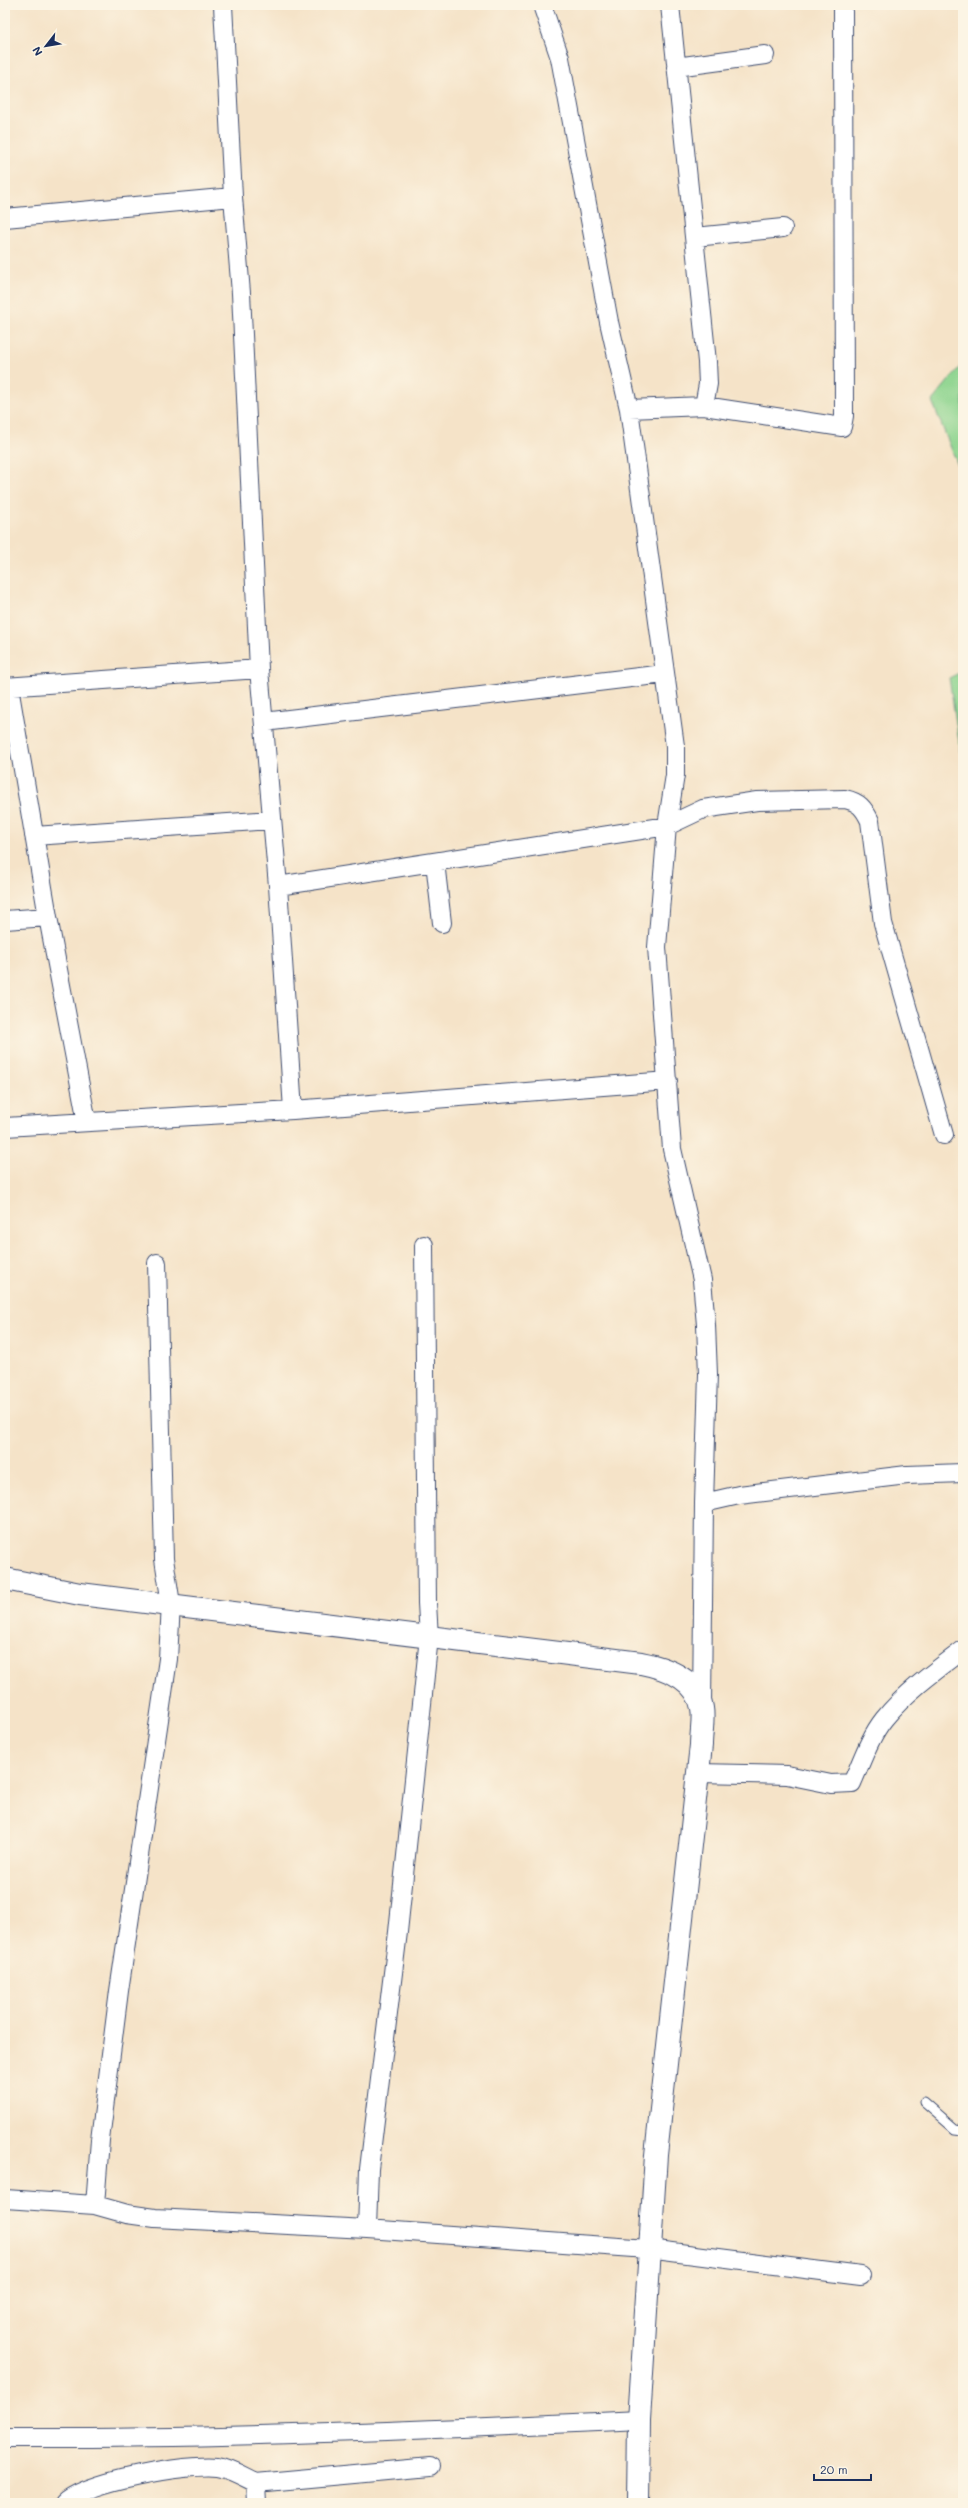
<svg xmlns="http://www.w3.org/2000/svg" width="968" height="2508" font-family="Mali,sans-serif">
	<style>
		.green { fill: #8dd48e; stroke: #548276 }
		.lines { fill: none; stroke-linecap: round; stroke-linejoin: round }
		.lane-casing { stroke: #3c4a6e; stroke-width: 11 }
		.street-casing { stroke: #3c4a6e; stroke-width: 20 }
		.secondary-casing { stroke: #3c4a6e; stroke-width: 24 }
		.lane { stroke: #fff; stroke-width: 9 }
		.street { stroke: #fff; stroke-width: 18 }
		.secondary { stroke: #fff; stroke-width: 22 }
	</style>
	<rect width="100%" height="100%" fill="#fcf5e5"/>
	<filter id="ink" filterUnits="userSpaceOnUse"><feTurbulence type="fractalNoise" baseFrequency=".025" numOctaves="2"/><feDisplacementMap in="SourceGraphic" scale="8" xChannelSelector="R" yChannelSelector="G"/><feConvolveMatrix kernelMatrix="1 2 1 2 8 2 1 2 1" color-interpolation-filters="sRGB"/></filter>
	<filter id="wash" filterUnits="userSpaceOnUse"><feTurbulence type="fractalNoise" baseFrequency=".012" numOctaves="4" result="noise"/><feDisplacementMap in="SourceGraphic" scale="16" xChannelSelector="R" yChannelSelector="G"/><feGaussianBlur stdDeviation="0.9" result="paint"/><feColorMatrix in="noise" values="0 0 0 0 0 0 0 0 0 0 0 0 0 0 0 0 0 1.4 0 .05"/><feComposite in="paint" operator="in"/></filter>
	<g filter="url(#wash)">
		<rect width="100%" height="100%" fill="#f5e3c8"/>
		<path class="green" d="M963,363V468H959L932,401Z
			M963,671V768L949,678Z"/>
	</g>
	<g filter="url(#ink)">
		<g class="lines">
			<defs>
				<path id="lane" d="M924,2102L955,2129L963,2130"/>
				<path id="street" d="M223,5L233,197L241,293L259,669L278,886L293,1110
					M542,5L560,58L609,322L629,409L675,746V775L667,826L657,947L672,1149L702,1280L706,1325L708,1374L704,1503L702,1706
					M670,5L707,362L708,384L704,406
					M676,67L765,55
					M5,218L233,197
					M695,237L783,228
					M629,409L704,406L842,427L844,416L843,5
					M5,687L259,669
					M9,687L48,917L87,1122
					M264,722L664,674
					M34,836L272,820
					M435,862L442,923
					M278,886L667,826L703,809L757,801L845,799C859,802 864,808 870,821L883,923L944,1135
					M5,920L48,917
					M5,1127L293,1110L668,1081
					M157,1263L164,1559L171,1604L168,1659L119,1991L100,2140L95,2205L127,2214L155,2218L367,2229L648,2249L861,2276
					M704,1503L739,1495L907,1475L963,1473
					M698,1773L787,1775L831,1784L852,1783C862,1761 869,1738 884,1719C906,1692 935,1671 963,1650
					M5,2199L95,2205
					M367,2229L369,2169L398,1932L429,1637L427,1603L424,1245
					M5,2438C217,2439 428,2430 639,2420
					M256,2483L257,2503
					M64,2503C83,2482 189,2463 217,2467C231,2469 244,2477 256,2483L430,2467"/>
				<path id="secondary" d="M5,1579L80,1594L641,1663C667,1668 697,1679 702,1708C704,1719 701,1734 701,1745L656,2155L639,2420L638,2503"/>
			</defs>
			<use href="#lane" class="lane-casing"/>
			<use href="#street" class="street-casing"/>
			<use href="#secondary" class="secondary-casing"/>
			<use href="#lane" class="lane"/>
			<use href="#street" class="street"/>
			<use href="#secondary" class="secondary"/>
		</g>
	</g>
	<rect width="968" height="2508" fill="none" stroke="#fcf5e5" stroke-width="20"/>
	<g transform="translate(46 46) rotate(239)" stroke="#fcf5e5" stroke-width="3" paint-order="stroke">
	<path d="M0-3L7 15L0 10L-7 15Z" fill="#1b2f5e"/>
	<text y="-6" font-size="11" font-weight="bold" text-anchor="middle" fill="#1b2f5e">N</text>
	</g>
	<path d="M814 2474v6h57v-6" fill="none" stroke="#1b2f5e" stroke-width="2"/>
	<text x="820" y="2474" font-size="12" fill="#1b2f5e" stroke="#fcf5e5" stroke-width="3" paint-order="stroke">20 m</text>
</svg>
